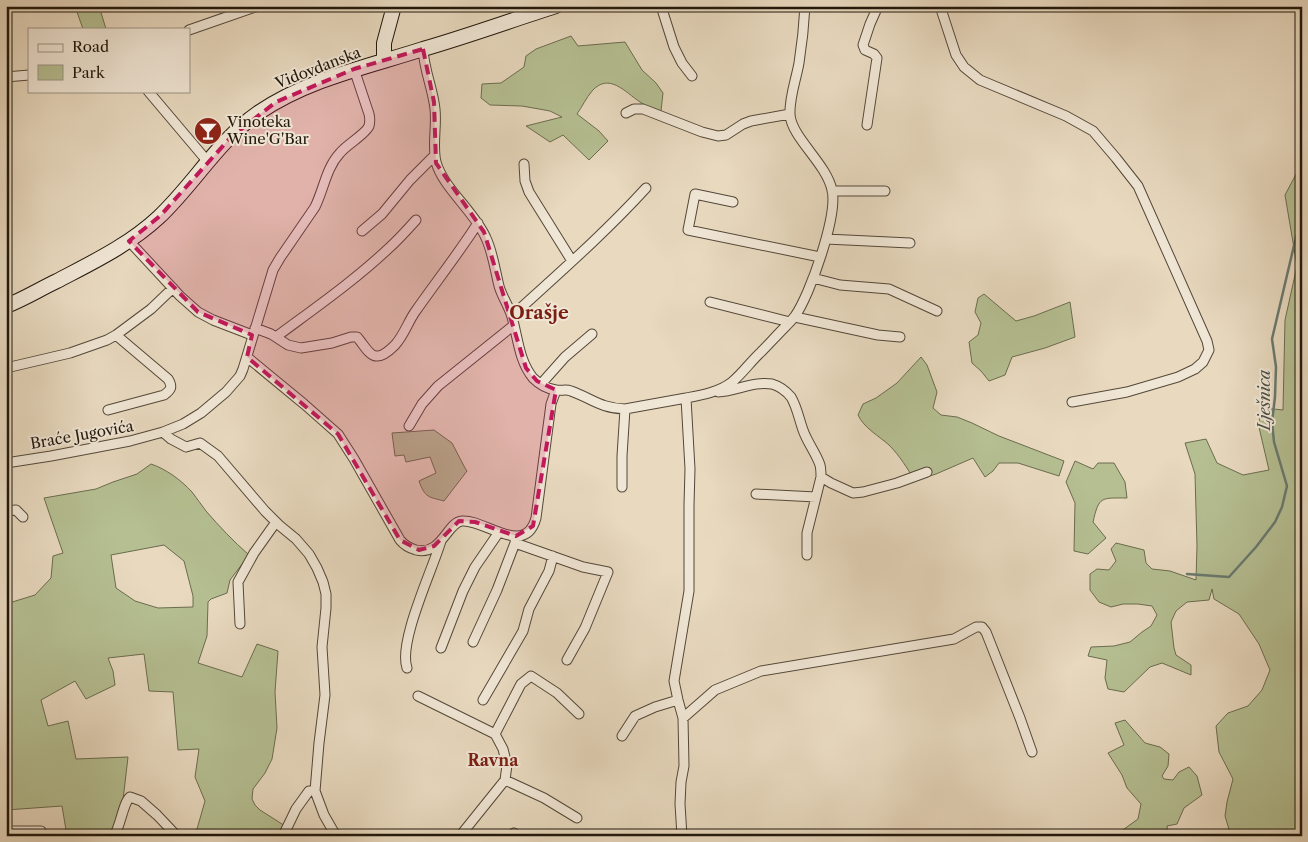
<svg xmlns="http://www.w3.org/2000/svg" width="1308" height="842" font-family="'Libre Caslon Text',serif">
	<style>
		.green { fill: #b5bf92; stroke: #6b6c4f; fill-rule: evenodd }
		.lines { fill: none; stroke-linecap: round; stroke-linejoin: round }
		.stream { stroke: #68796f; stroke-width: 2.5 }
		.street-casing { stroke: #534839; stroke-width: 11 }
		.secondary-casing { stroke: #21180c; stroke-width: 16 }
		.street { stroke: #f0e6d5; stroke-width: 9 }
		.secondary { stroke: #f0e6d5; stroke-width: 14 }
		.marked { fill: #c2185b; fill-opacity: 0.2; stroke: #c2185b; stroke-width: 4; stroke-dasharray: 10 6; stroke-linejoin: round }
		.labels { text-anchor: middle; stroke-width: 4; stroke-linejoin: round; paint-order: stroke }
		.street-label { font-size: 15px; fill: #21180c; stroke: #f0e6d5 }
		.poi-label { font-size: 15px; fill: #21180c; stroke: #f0e6d5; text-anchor: start }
		.water-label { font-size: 16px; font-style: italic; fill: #4a5146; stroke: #f0e6d5 }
		.neighbourhood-label { font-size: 16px; font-weight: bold; fill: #7a1f14; stroke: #f0e6d5 }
		.quarter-label { font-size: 18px; font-weight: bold; fill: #7a1f14; stroke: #f0e6d5 }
	</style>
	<rect width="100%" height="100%" fill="#e8d9bf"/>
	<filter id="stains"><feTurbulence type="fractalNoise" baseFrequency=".004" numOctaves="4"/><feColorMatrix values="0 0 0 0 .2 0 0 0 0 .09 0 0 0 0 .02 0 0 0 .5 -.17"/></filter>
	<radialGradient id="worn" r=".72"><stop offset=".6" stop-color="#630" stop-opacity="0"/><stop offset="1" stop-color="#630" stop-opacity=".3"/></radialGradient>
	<path class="green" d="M95,6H99L106,29H83L77,12Z
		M571,36L578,46L625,42L642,70L656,83L663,93L661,111C653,109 646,106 640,102C625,92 609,72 592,91C586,98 582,107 577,114L599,131L608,141L589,160L563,135L550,142L526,126L562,117L550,111L539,109L522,106L490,105L481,98L482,84L501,83L524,67L526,56L536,49Z
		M1302,163V836H1231L1225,816L1227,802L1233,779L1219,752L1216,726L1228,713L1248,706L1262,690L1270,670L1259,644L1239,614L1214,599L1212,589L1209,600L1187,602L1176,611L1171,622L1174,648L1176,655L1191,665V675L1162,663L1150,667L1124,692L1108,689L1105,678L1107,660L1088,656L1091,647L1114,646L1130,642L1142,632L1151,626L1157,615L1152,606L1138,604H1123L1111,607L1099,602L1090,590V574L1097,569L1109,570L1116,561L1111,549L1116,543L1144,550L1146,563L1152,569L1170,571L1196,580L1197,546L1195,474L1185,443L1206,439L1217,463L1243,475L1269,470L1258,423L1264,408L1283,410L1285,320L1297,266L1285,195Z
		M984,294L1016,321L1034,316L1070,302L1075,337L1045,348L1012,357L1005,375L989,381L981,371L972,363L969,342L978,335L981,323L975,312L978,298Z
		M921,357L927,365L937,392L933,408L941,415L957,417L972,423L999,436L1064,461L1059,476L1018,463H999L993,471L985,477L973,458L936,474L915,481C907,468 900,456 889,445C879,436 864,428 858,415L863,404L876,398L897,383Z
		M434,430L452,443L465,468L467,471L444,501C429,497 425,498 419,481L436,473L430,457L406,462L404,455L395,456L392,433Z
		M1075,461L1093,469L1098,463H1114L1125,482L1127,498C1101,498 1099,496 1093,522L1106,538L1088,554L1074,551L1075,503L1066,482Z
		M151,464C166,469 181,480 192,492C197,498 201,505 206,511C219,526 233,541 249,555L230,580L227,593L211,599L208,602L207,636L198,663L242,677L257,644L278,651L275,692L277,728L272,759L265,773L253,789L252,799L255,805L260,810L293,831L294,836H195L205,801L195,777L199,749L178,750L173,692L149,691L144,654L108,658L113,671L115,685L86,699L75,681L41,700L48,726L68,721L76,759L128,757L123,800L114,836H67L62,806L6,810V597L9,603L35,595L51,578L53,556L63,553L44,498L96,489L113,482L137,474ZM164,545L184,561L193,596V607L158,608L135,601L116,588L111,555Z
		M1125,720L1145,743L1160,747L1169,754L1168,766L1162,776L1164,779L1173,780L1179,772L1189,767L1197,776L1202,795L1184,808L1177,824L1167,826L1168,836H1103L1120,832L1138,819L1141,804L1127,788L1122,775L1108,753L1124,745L1115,723Z"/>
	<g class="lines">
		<path class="stream" d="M1187,574L1229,577L1256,547L1275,522L1282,507L1287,486L1274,442L1272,422L1275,397L1276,367L1272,339L1296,237L1302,224"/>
		<defs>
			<path id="street" d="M661,6L674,47L682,63L692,76
				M940,6L956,55L964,67L980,80L1066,116L1093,131L1116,158L1138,186L1207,341L1209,350L1203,362L1195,369L1178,377L1127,392L1072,402
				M189,30L258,6
				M423,49C424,70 433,89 435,109C437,126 432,145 436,162C443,188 475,212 486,238C493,253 495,270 499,286C502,297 509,306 512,317C518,338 519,361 533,378C539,384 548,389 556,390C562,391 566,389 571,391C593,399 600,408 625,409L686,398L690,469L689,505V591L674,681L678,700L683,718L684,766L681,782L680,804L682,836
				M6,77L29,75
				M148,91L208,162
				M626,113L634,109H643L702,132L718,136L726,135L743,124L751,121L790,114
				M867,125L877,58L874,54L865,50L863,45L870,24L878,6
				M524,164L525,181L529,192L572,261
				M832,191H885
				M733,202L695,194L688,230L820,257
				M362,231L382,214L410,180L435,155
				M826,239L910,243
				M129,241L180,296L198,312L213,320L252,335
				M813,278L840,285L889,289L937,311
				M710,302L790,322
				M512,316C558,274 605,233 646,188
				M795,317L878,335L900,337
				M255,328L271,334L288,345L301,348L332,343L351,337H357C362,342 369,356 376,356C382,357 391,349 395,345C404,335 408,322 415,312C436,282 458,254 478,223
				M276,337C315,308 354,281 389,248C398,240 407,230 416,220
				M247,357L304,404L338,434L354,459L400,540C404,545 409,548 416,550C442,556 447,522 462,521C485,519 525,558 536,518L551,404L556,390
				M6,368L70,353L107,340L116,335L151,309L173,288
				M541,384L565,357L592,334
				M718,392C737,391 753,381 772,384C779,386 786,391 791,397C797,407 799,419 803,430C807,442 816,453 820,465C821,469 821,473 821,477L831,483L853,493L863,492L897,483L927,472
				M686,398C702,395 719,392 732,382C743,373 751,361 761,352C769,344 777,335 785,327C788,324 792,320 795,316C810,295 838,215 832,190C826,163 792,138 790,115C789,98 796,80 799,63C802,44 804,25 805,6
				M108,410L164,395C171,390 173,387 168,379L116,335
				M409,426L422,404L438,386L514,325
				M163,432L171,439L186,447L200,443L218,456L265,511L279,525L296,539L309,554L317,568L323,582L326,594V608L322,647L325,695L319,743L315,791L324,815L336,836
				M6,463L51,456L130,441L163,432L183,424L201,413L226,392L240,376L243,369L273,270L280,258L315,207C324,189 326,168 340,153C346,145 366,134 369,126C370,122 370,118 369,114L354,69
				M622,487V456L625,409
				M756,494L816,497
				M6,511L16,510L23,517
				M516,536L515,543L583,567L608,572L585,628L567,660
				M807,555V533L821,477
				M240,624L238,582L254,553L276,522
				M473,642L497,590L515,543
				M441,648L463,591L475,567L499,532
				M407,668C398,642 432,571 441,541
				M418,696L495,734
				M483,700L523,631L529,609L549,571L553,556
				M683,718L715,690L761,671L954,639L976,627H982L986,632L1020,718L1032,752
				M622,736L635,716L655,707L678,700
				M505,780L544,798L577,818
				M6,831H41
				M114,836C121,825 123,803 130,797L141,801L157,815L177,836
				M283,836L296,809L309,791H315
				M460,836L505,780L507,765L503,749L495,734L521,684L531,676L557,693L579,714
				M512,836L514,833"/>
			<path id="secondary" d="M384,60V43L394,6
				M6,306C24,299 40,289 57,281C93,262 129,245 159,217C194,184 218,141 258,113C308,79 367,67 423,49C468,36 512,20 556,6"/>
		</defs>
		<use href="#street" class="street-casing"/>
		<use href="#secondary" class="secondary-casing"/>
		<use href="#street" class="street"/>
		<use href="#secondary" class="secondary"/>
	</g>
	<path class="marked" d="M423,49L434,102L436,163L484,232L526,368L537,381L556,390L533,526L516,536L475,522L459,521L434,546L419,550L400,540L338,434L247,357L252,335L198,312L129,241L160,216L231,137L276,102L354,69Z"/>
	<defs>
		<symbol id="bar-disc" viewBox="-11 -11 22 22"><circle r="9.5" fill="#8f2418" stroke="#f0e6d5"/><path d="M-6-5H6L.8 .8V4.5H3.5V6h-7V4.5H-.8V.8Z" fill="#fff"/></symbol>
	</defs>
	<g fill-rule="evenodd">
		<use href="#bar-disc" x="192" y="115" width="32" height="32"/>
	</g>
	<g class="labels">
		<g class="street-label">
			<text transform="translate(318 68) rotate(-21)" y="5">Vidovdanska</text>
			<text transform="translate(82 435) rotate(-10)" y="5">Braće Jugovića</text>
		</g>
		<g class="poi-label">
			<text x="227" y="127">Vinoteka<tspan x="227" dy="17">Wine'G'Bar</tspan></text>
		</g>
		<g class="water-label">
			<text transform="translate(1264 400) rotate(-90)" y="6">Lješnica</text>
		</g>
		<g class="neighbourhood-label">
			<text x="493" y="766">Ravna</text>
		</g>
		<g class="quarter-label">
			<text x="539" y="319">Orašje</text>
		</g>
	</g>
	<rect width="1308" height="842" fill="none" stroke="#e8d9bf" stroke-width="25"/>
	<rect x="8" y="8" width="1293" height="827" fill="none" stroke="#21180c" stroke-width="2.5"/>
	<rect x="12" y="12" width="1283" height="817" fill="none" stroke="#21180c"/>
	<rect x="28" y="28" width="162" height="65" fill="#f0e6d5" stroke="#9d9485"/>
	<rect x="38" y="44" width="25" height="8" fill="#f0e6d5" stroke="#9d9485"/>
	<text x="72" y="52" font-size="15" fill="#21180c">Road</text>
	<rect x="38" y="65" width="25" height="15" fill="#b5bf92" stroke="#9d9485"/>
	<text x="72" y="78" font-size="15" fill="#21180c">Park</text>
	<rect width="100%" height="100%" filter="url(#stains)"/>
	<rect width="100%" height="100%" fill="url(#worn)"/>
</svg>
